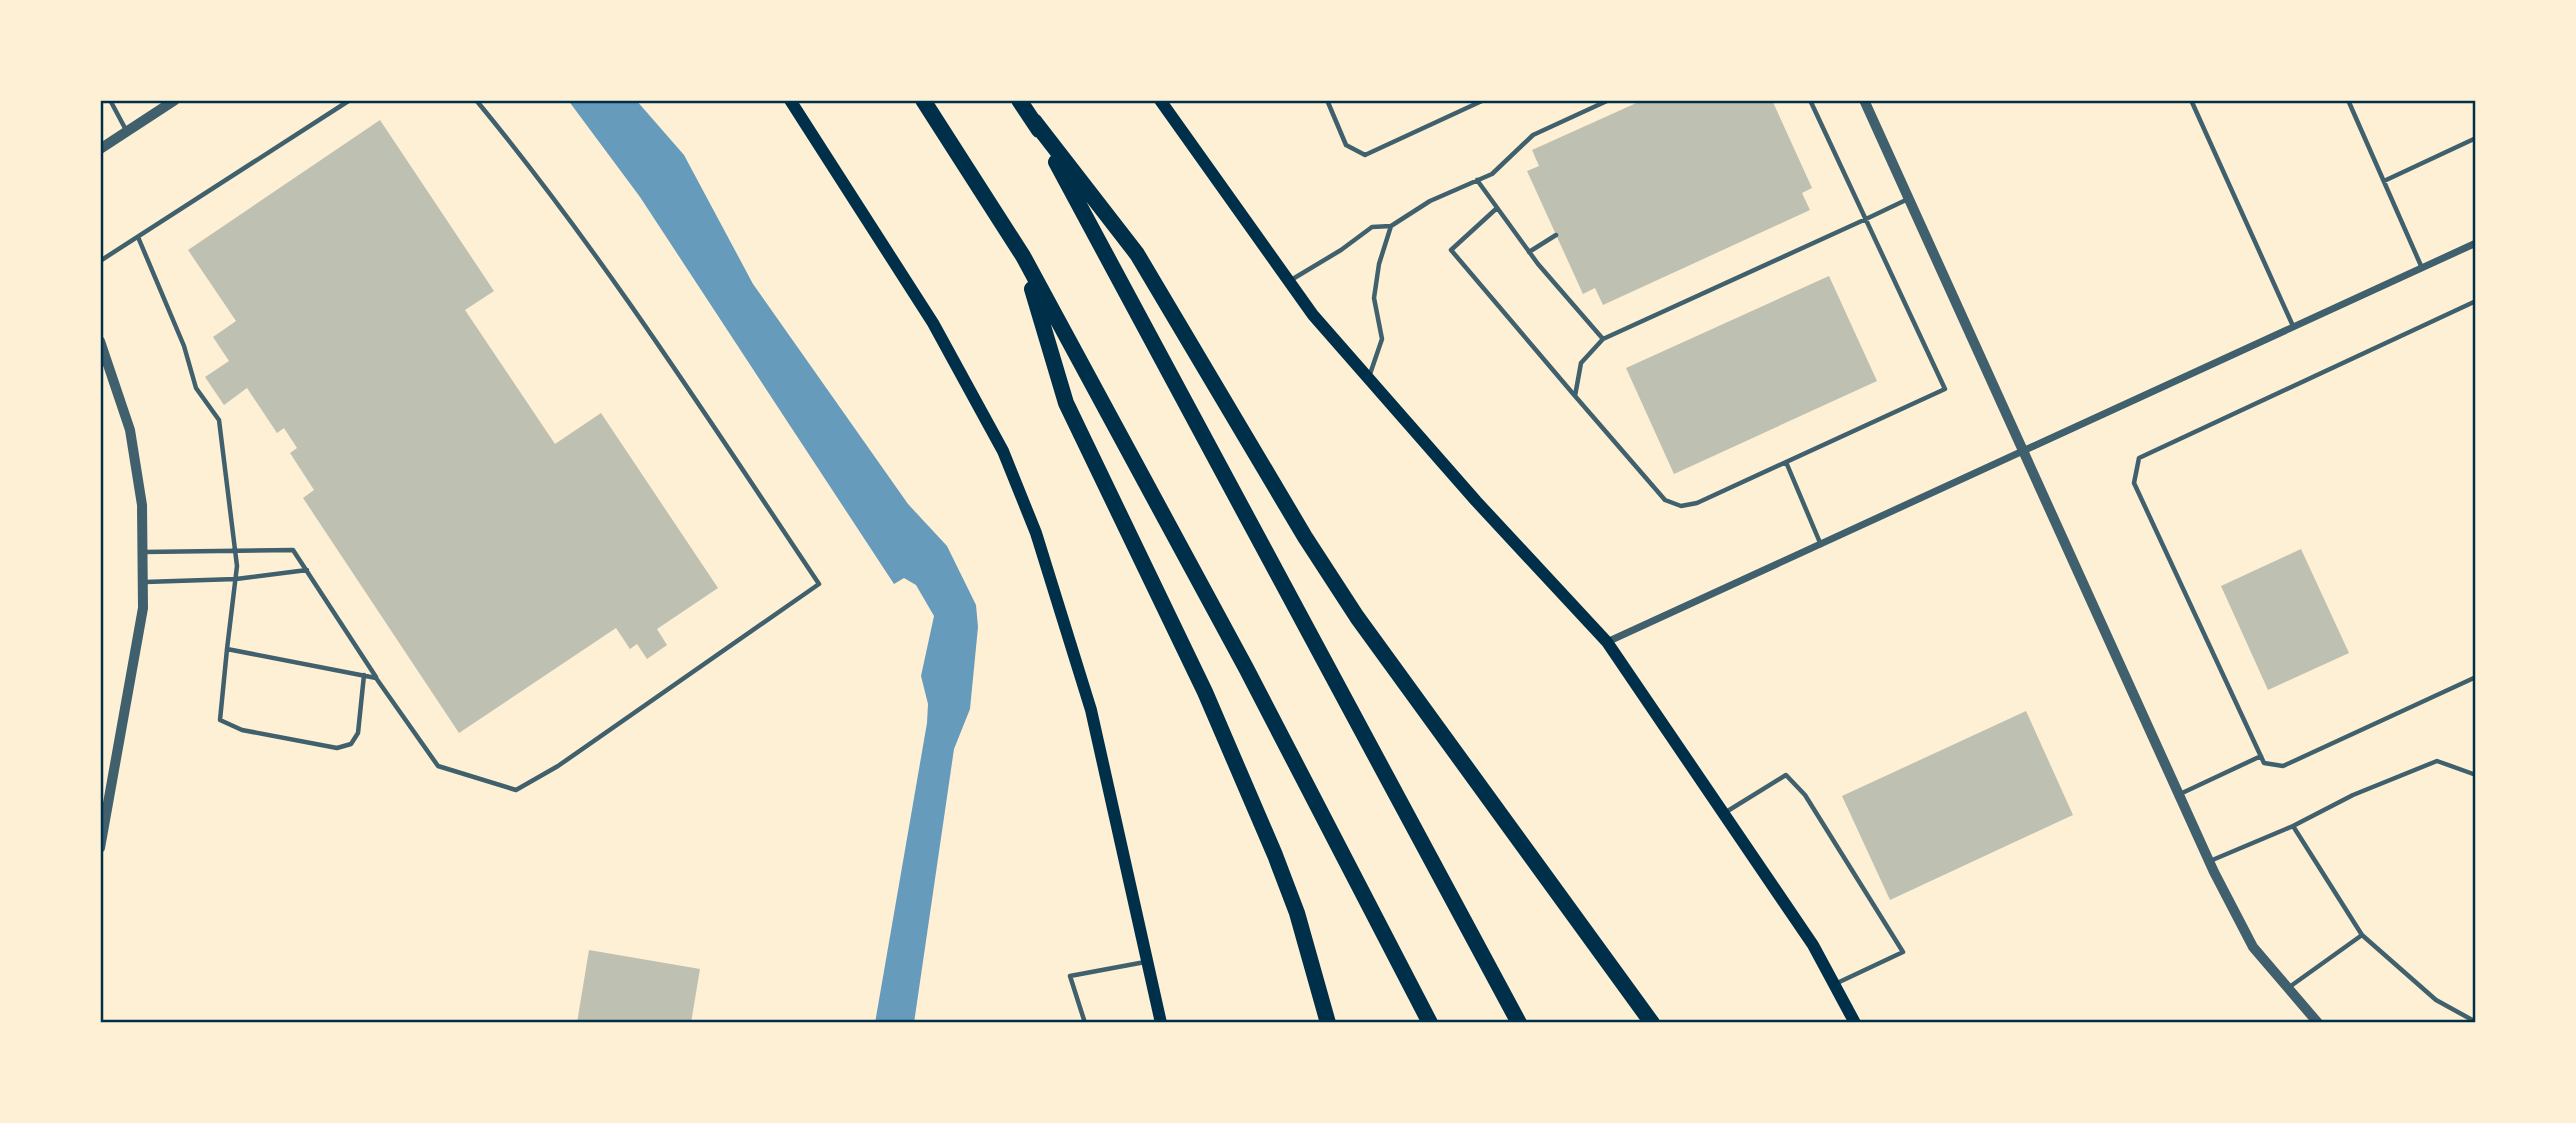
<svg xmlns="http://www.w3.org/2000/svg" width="2576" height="1123" font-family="'Space Grotesk',sans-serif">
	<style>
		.water { fill: #669bbc }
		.building { fill: #bec0b2 }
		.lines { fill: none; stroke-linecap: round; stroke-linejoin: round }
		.service { stroke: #3f606c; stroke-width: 4.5 }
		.minor { stroke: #3f606c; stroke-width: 7 }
		.tertiary { stroke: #3f606c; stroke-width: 10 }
		.secondary { stroke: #003049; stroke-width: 12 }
		.motorway { stroke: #003049; stroke-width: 16 }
		.neatline { fill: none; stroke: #003049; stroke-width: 2.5 }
	</style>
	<rect width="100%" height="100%" fill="#fdf0d5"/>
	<path class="water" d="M568,100H636L684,155L753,284L908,504L947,546L976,605L978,627L970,709L954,749L914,1023H875L927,723L928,704L921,676L934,616L916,585L904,578L894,584L640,197Z"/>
	<path class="building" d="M1643,100H1772L1812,188L1802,193L1810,210L1603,305L1595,288L1583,294L1527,171L1539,166L1532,150Z
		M380,120L494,291L465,310L555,444L601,413L718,588L657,629L667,645L647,659L637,644L630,649L616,628L459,733L303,498L314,490L290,453L297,448L284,428L277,433L247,388L224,405L205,377L229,361L213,337L236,321L188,250Z
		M1829,276L1877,381L1674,474L1626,368Z
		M2301,549L2349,653L2268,690L2221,586Z
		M2026,711L2073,815L1890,900L1842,796Z
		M589,950L700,969L691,1023H577Z"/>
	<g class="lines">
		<path class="service" d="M110,100L126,130
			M1327,100L1346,145L1365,155L1484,100
			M1343,100H1346
			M1810,100L1945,389L1697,503L1681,506L1665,500L1575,396L1581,363L1603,339L1866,219L1908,199
			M2191,100L2293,326
			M2348,100L2422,268
			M1477,180L1538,264L1603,339
			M2384,181L2476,138
			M1497,208L1451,250L1575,396
			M138,237L184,346L196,388L219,420L237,566L227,649L376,678L438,766L516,790L558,766L819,584C709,420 602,253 476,100
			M1529,252L1556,235
			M100,261L350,100
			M1291,280L1341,250L1372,227L1391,226L1430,201L1492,174L1533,135L1609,100
			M2476,301L2139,458L2134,483L2264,763L2283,766L2476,677
			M1369,377L1382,339L1374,298L1379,264L1391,226
			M1786,462L1821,545
			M143,552L293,550L376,677
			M145,582L236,579L307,570
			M227,649L220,720L242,730L337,748L351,744L358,733L364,675
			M2180,794L2261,756
			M1726,812L1786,775L1805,795L1903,952L1835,984
			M2293,826L2353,795L2437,761L2476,775
			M2210,861L2293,826L2362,935L2436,1000L2476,1022
			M2288,988L2362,935
			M1085,1023L1070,976L1145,962"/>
		<path class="minor" d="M1607,642L2476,243"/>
		<path class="tertiary" d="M1864,100L2214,872L2253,947L2318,1023
			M100,149L175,100
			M100,341L130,430L142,505L143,608L100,848"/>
		<path class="secondary" d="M790,100L933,323L1003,451L1036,533L1091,710L1161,1023
			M1160,100L1313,315L1476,501L1607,642L1813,945L1855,1023"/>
		<path class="motorway" d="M923,100L1023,256L1246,668L1430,1023
			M1019,100L1039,130
			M1034,121L1137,254L1305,537L1357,617L1652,1023
			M1056,162L1519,1023
			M1032,289L1066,403L1205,692L1275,855L1297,913L1328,1023"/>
	</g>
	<rect width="2576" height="1123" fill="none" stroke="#fdf0d5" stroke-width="203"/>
	<rect x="102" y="102" width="2372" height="919" class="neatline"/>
</svg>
